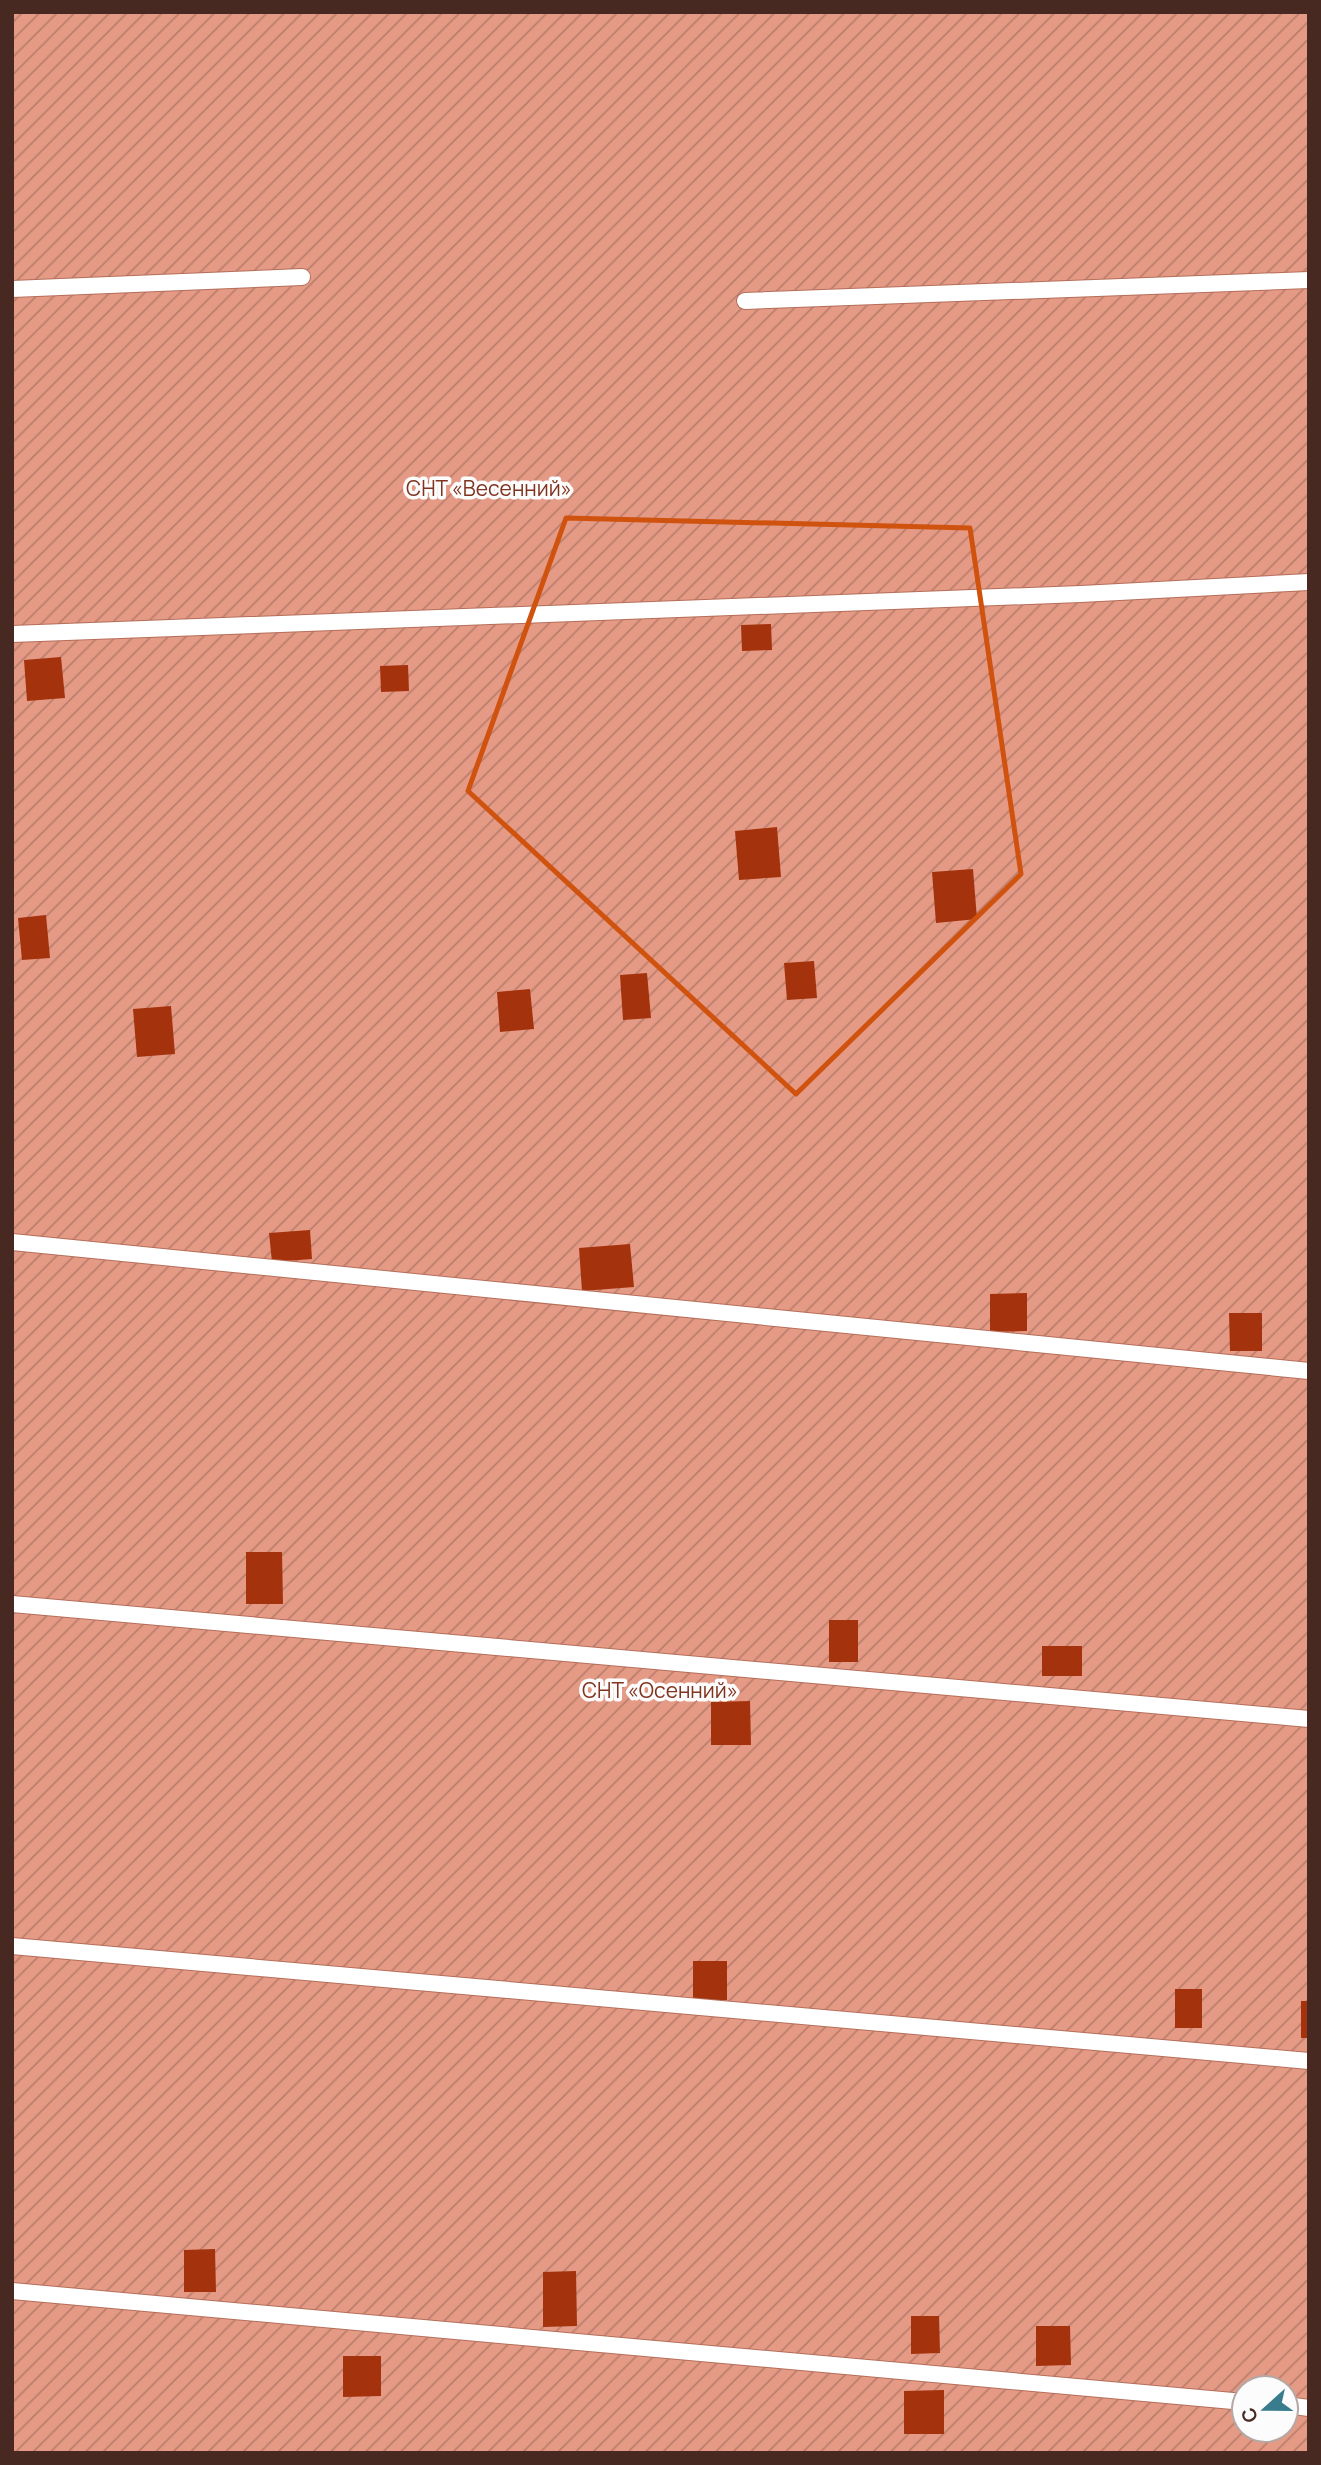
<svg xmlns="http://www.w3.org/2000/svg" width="1321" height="2465" font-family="Manrope,sans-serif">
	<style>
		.garden { fill: url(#garden-furrows); fill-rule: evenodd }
		.building { fill: #a4320d }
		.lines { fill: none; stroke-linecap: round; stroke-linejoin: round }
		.lane-casing { stroke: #b56e5a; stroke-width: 18 }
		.lane { stroke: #fff; stroke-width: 16 }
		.marked { fill: none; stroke: #d0520f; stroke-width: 5; stroke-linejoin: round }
		.labels { text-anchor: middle; stroke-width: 7; stroke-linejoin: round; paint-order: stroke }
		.park-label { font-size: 21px; fill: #80331e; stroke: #fcfcfc }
	</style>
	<defs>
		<pattern id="garden-furrows" width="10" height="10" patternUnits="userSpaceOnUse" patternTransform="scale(1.75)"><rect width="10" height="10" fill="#e59a85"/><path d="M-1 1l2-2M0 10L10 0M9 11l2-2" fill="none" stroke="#bb7e6c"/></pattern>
	</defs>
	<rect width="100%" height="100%" fill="#fecec1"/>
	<path class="garden" d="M12,12H1309V2453H12ZM1244,2388H1286V2430H1244Z"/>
	<path class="building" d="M771,624L772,650L742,651L741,625Z
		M61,657L65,698L27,701L24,660Z
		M408,665L409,691L381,692L380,666Z
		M777,827L781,877L739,880L735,831Z
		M973,869L977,919L936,923L932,872Z
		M46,915L50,958L22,960L18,918Z
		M814,961L817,998L787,1000L784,963Z
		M647,973L651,1018L623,1020L620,975Z
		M530,989L534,1029L500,1032L497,992Z
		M171,1006L175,1054L137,1057L133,1009Z
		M310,1230L312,1259L272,1262L269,1233Z
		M630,1244L634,1287L582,1291L579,1248Z
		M1027,1293V1331L990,1332V1294Z
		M1229,1313H1262V1351H1230Z
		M246,1552H282L283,1604H246Z
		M829,1620H858V1662H829Z
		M1042,1646H1082V1676H1042Z
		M750,1701L751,1745H711V1702Z
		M693,1961H727V2000L693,2001Z
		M1175,1989H1202V2028H1175Z
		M1301,2001H1309V2038H1301Z
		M215,2249L216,2292H184V2250Z
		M576,2271L577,2326L543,2327V2272Z
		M911,2316H939L940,2353L911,2354Z
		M1036,2326H1070L1071,2365L1036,2366Z
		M343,2356H381V2396L343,2397Z
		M944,2390V2434H904V2391Z"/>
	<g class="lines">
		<defs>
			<path id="lane" d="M12,289L302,277
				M745,301L1309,280
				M12,634L1081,594L1309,582
				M12,1242L1309,1371
				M12,1604L1309,1719
				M12,1946L1309,2061
				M12,2291L1244,2402
				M1286,2405L1309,2408"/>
		</defs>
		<use href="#lane" class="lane-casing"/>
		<use href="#lane" class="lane"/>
	</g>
	<path class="marked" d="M566,518L970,528L1021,874L796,1094L468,791Z"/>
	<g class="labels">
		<g class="park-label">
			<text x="489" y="496">СНТ «Весенний»</text>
			<text x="660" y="1698">СНТ «Осенний»</text>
		</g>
	</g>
	<rect width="1321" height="2465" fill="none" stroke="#472921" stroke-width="28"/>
	<g transform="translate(1265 2409) rotate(249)"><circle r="33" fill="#fcfcfc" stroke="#b4a8a4" stroke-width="2"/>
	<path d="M0-5L12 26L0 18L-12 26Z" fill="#397c8d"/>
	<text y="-10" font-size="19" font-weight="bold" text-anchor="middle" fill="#472921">С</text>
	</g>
</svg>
